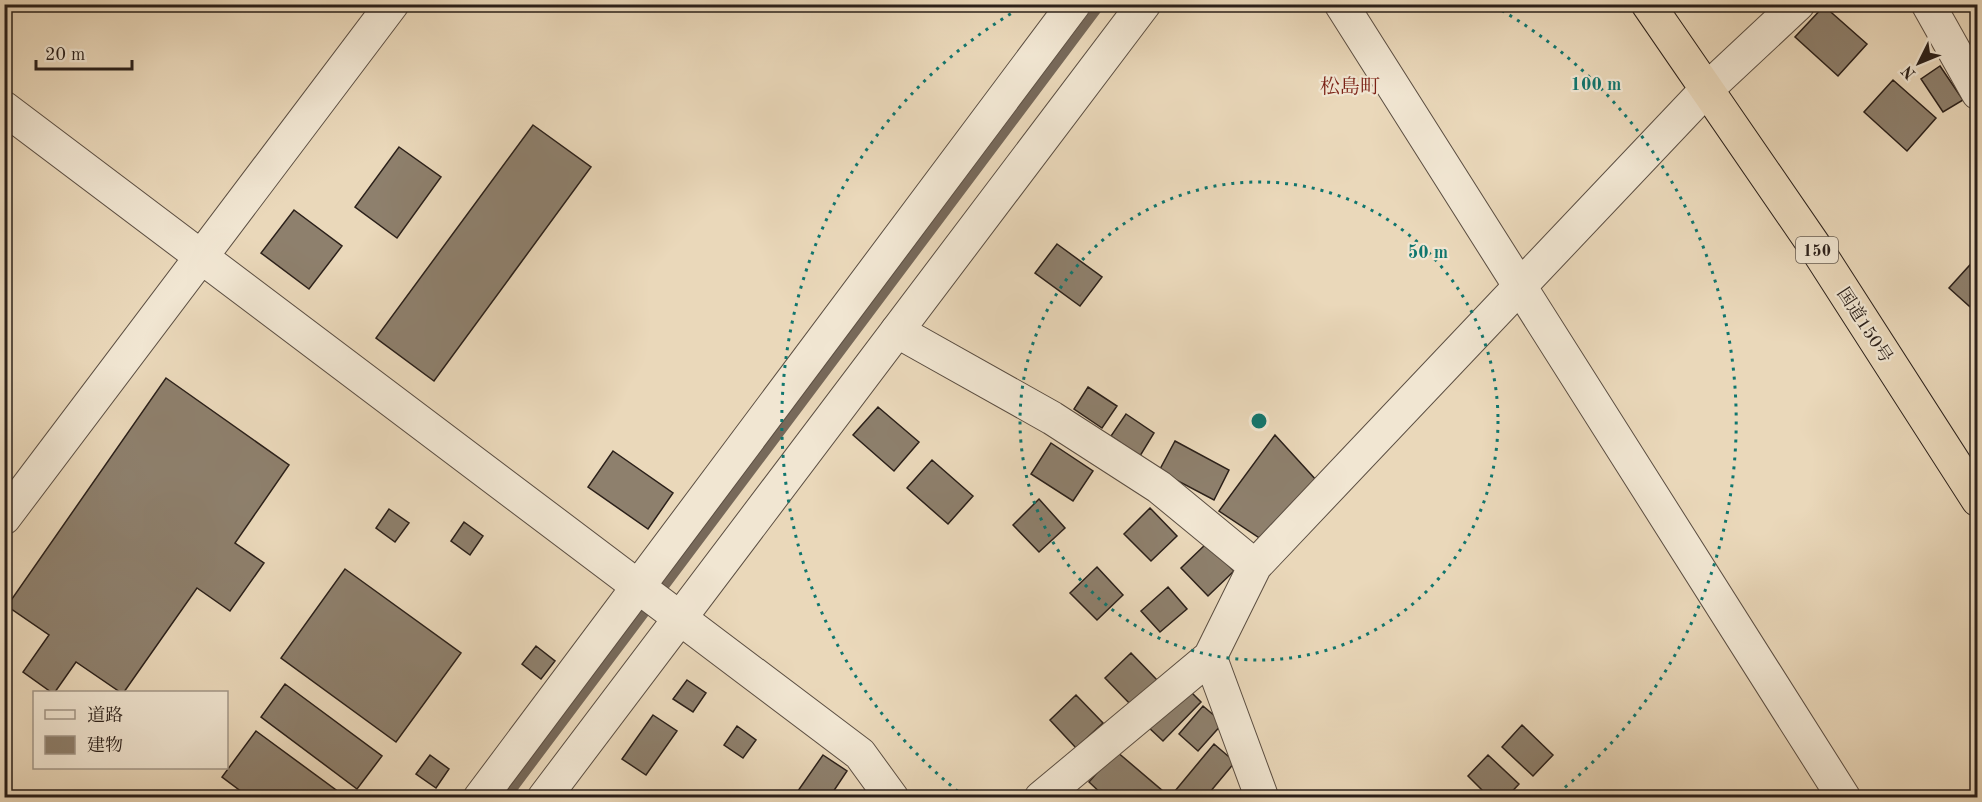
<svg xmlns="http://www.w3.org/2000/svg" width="1982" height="802" font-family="'Old Standard TT','Noto Serif JP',serif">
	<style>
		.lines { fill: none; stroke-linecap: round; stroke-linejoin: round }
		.stream { stroke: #77695a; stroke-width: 9 }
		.building { fill: #8e806d; stroke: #2b201a; stroke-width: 1.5 }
		.minor-casing { stroke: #5b4e42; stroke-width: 35 }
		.tertiary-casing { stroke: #5b4e42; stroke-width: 35 }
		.trunk-casing { stroke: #2b201a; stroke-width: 35 }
		.minor { stroke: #f1e6d2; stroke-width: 33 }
		.tertiary { stroke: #f1e6d2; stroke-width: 33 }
		.trunk { stroke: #ead8ba; stroke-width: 33 }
		.ring { fill: none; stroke: #0f766e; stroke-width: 3; stroke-dasharray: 3 6 }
		.labels { text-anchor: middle; stroke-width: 4.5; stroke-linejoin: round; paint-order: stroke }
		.shield { fill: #f1e6d2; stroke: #665b51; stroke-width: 1.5 }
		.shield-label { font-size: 16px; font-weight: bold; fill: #2b201a }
		.street-label { font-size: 18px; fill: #2b201a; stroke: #f1e6d2 }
		.neighbourhood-label { font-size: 20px; fill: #7a1f14; stroke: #f1e6d2 }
		.centre { fill: #0f766e; stroke: #f1e6d2; stroke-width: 3 }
		.ring-label { font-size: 18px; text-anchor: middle; font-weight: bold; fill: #0f766e; stroke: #f1e6d2; stroke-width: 4.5; stroke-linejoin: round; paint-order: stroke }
	</style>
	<rect width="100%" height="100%" fill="#ead8ba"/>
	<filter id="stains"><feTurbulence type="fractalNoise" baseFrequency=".00333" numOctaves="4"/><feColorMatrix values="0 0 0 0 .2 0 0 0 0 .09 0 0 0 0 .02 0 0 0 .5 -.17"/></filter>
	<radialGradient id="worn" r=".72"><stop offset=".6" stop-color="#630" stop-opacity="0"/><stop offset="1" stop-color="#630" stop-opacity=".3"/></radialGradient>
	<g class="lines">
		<path class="stream" d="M506,798L1101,4"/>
	</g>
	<path class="building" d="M1824,6L1867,44L1838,76L1795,37Z
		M1940,66L1963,100L1943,112L1921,79Z
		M1893,80L1936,118L1907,151L1864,112Z
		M533,125L591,167L434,381L376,338Z
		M399,147L441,177L397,238L355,207Z
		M294,210L342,246L309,289L261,253Z
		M1057,244L1102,277L1080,306L1035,273Z
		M1978,256V314L1949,288Z
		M166,378L289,465L235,543L264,563L230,611L197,588L124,692H120L76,662L55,692H51L23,672L49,635L7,606Z
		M1088,387L1117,406L1102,428L1074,409Z
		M878,407L919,442L894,471L853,435Z
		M1126,414L1154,433L1140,456L1111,436Z
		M1275,435L1317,481L1261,539L1219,511Z
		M1175,441L1229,470L1214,500L1159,471Z
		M1051,443L1093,471L1073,501L1031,474Z
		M613,451L673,493L648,529L588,487Z
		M932,460L973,496L948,524L907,488Z
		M1039,499L1065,528L1039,552L1013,525Z
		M1150,508L1177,536L1151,561L1124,534Z
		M389,509L409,523L395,542L376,528Z
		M464,522L483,536L470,555L451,541Z
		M1207,543L1234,571L1208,596L1181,568Z
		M1097,567L1123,595L1097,620L1070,593Z
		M345,569L461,653L396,742L281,658Z
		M1168,587L1187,609L1160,632L1141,611Z
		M536,646L555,661L541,679L522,664Z
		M1131,653L1158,681L1132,706L1105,678Z
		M687,680L706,693L693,712L673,699Z
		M285,684L382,756L357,789L261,717Z
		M1185,686L1201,702L1163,741L1146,725Z
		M1076,695L1103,723L1076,748L1050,720Z
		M1203,706L1223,723L1198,751L1179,734Z
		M653,715L677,731L646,775L622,759Z
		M1522,725L1553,755L1533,776L1502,747Z
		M737,726L756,740L743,758L724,745Z
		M256,731L347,798H250L222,777Z
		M1214,744L1235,762L1205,798H1182L1175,791Z
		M1116,751L1164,792L1160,798H1106L1089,782Z
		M430,755L449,769L436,788L416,774Z
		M823,755L847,771L829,798H793Z
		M1488,755L1519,784L1506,798H1490L1468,776Z"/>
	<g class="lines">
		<defs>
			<path id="minor" d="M1341,4L1844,798
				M1928,4L1978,93
				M4,108L860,754L892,798
				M897,331L1052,418L1159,487L1255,566
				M4,518L392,4
				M1210,657L1262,798
				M480,798L1074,4
				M1041,798L1210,657L1255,566L1706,90L1798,4"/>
			<path id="tertiary" d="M544,798L1144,4"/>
			<path id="trunk" d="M1648,4L1820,254L1978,500"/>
		</defs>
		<use href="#minor" class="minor-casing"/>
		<use href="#tertiary" class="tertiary-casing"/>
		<use href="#trunk" class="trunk-casing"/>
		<use href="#minor" class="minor"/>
		<use href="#tertiary" class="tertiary"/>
		<use href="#trunk" class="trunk"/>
	</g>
	<g class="ring">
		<circle cx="1259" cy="421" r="239"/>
		<path d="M965 797A477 477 0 0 1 1024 6M1494 6A477 477 0 0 1 1553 797"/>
	</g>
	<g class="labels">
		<rect class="shield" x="1796" y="237" width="42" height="26" rx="4.5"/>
		<g class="shield-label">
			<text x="1817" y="256">150</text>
		</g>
		<g class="street-label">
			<text transform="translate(1865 325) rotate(57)" y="6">国道150号</text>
		</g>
		<g class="neighbourhood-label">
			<text x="1350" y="93">松島町</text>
		</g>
	</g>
	<circle cx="1259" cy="421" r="9" class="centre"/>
	<g class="ring-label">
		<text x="1596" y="90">100 m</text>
		<text x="1428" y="258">50 m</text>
	</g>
	<rect width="1982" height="802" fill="none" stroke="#ead8ba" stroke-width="24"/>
	<rect x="6" y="6" width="1970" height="790" fill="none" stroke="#2b201a" stroke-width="3"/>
	<rect x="12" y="12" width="1958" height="778" fill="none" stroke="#2b201a" stroke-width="1.5"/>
	<rect x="33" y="691" width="195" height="78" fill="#f1e6d2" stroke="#a29788" stroke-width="1.5"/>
	<rect x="45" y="710" width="30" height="9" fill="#f1e6d2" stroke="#a29788" stroke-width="1.5"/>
	<text x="87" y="721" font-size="18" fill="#2b201a">道路</text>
	<rect x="45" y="736" width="30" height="18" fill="#8e806d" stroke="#a29788" stroke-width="1.5"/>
	<text x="87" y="751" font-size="18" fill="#2b201a">建物</text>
	<g transform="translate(1919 63) rotate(227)" stroke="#f1e6d2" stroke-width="4.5" paint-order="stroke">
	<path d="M0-4.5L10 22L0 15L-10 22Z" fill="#2b201a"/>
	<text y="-9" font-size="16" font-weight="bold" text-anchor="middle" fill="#2b201a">N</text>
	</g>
	<path d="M36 60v9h96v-9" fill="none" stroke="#2b201a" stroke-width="3"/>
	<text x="45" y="60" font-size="18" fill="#2b201a" stroke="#f1e6d2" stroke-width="4.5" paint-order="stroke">20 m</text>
	<rect width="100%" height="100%" filter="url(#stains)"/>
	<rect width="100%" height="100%" fill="url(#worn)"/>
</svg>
